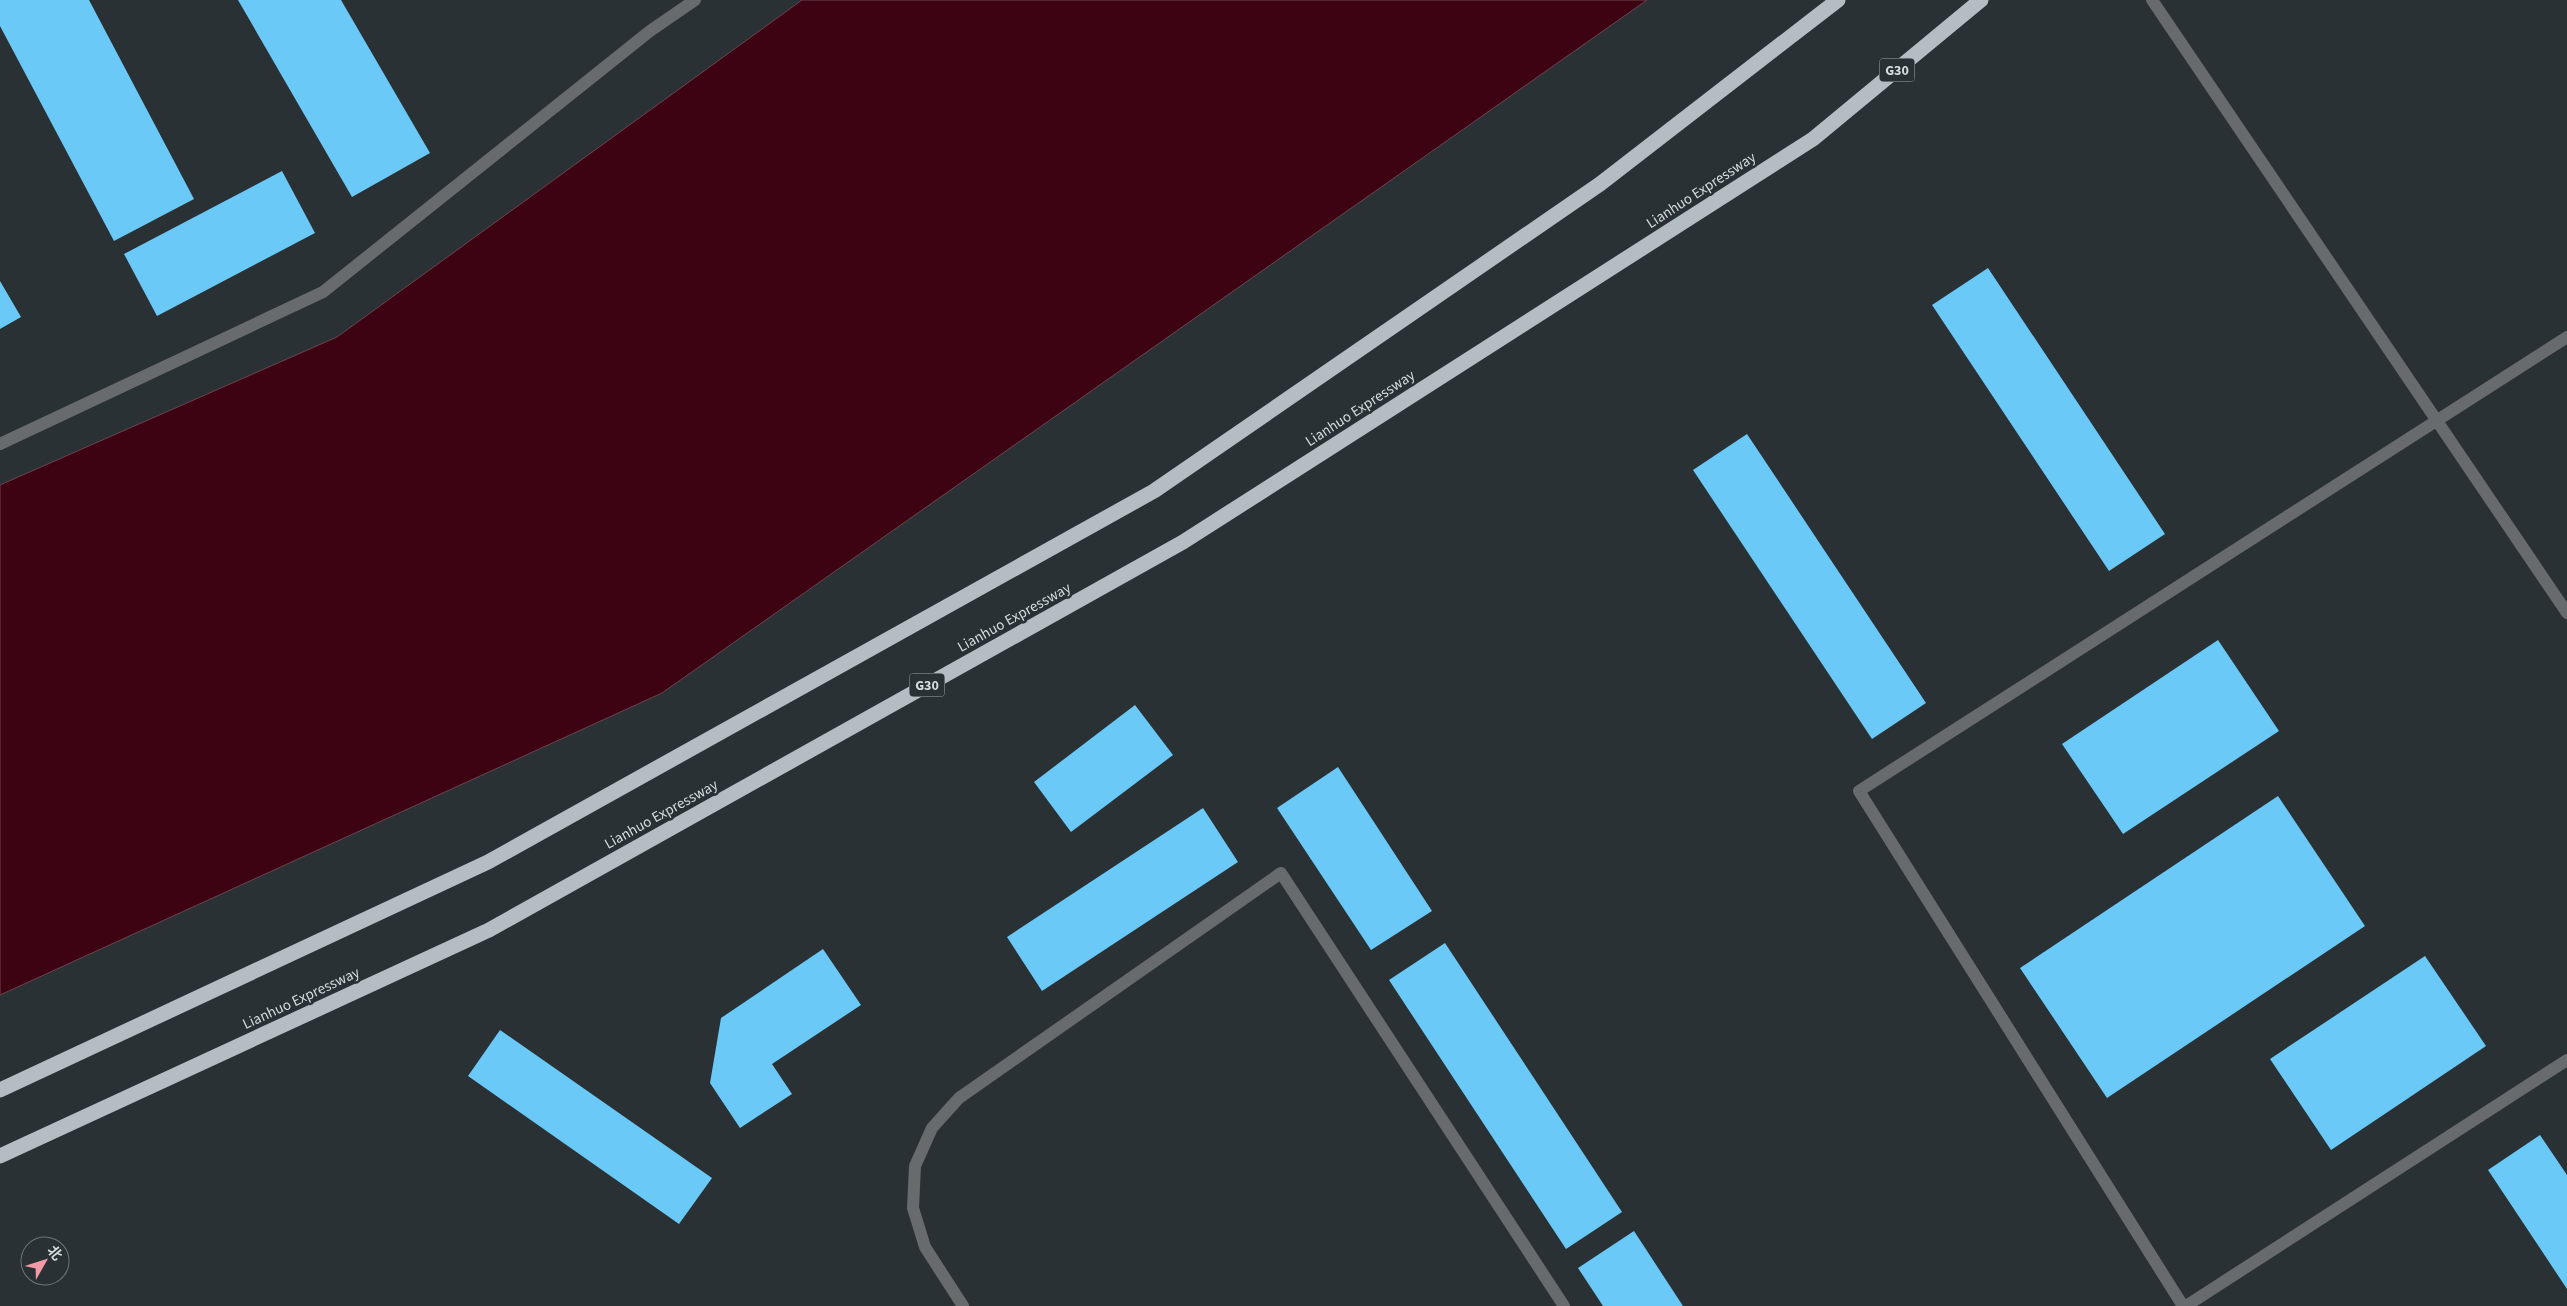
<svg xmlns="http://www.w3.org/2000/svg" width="2567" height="1306" font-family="'Source Sans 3','Noto Sans SC',sans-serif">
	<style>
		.water { fill: #3e0313; stroke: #6c4450 }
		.building { fill: #6ac9f7 }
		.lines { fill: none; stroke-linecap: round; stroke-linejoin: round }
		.minor { stroke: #686b6d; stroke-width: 12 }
		.highway { stroke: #b4bdc2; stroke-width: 15 }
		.labels { text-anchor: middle; stroke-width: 5; stroke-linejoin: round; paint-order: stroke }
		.shield { fill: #2a3135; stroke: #a2a8ab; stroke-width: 1 }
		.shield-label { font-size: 14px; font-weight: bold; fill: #d6dbdd }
		.street-label { font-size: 15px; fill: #d6dbdd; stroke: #2a3135 }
	</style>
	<rect width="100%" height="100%" fill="#2a3135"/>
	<path class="water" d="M802,0H1647L662,693L0,995V485L337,337Z"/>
	<path class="building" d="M0,0H89L194,199L114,241L0,26Z
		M238,0H341L430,153L352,197Z
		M282,171L315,233L157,316L124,254Z
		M1988,268L2165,534L2109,571L1932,305Z
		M0,281L21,317L0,329Z
		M1747,434L1926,703L1872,739L1693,470Z
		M2218,640L2279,731L2123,834L2062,744Z
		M1135,705L1173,755L1071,832L1034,782Z
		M1338,767L1432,911L1371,950L1277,808Z
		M2278,796L2365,926L2107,1098L2020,968Z
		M1203,808L1238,862L1042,991L1007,937Z
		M1445,943L1622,1212L1566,1249L1389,980Z
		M823,949L861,1005L772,1064L792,1094L740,1128L710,1083L721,1018Z
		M2425,956L2486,1046L2331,1150L2270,1059Z
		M500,1030L712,1178L679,1224L468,1076Z
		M2540,1135L2567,1175V1289L2488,1170Z
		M1634,1231L1683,1306H1603L1578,1268Z"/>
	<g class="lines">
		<path class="minor" d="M2152,0L2567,613
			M0,444L323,292L650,31L695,0
			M963,1306L925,1247L913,1208L915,1166L932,1128L959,1098L1281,873L1564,1306
			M2183,1306L1859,791L2567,337
			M2186,1306L2567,1060"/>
		<path class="highway" d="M0,1090L488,862L1154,491L1600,184L1838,0
			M0,1156L489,930L1183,542L1813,139L1981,0"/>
	</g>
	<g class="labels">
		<g class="shield">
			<rect x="1879.5" y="58.5" width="35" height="23" rx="4"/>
			<rect x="909.5" y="673.5" width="35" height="23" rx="4"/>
		</g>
		<g class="shield-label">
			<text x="1897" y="75">G30</text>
			<text x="927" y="690">G30</text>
		</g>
		<g class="street-label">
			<text transform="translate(1701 190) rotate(-33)" y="5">Lianhuo Expressway</text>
			<text transform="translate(1360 408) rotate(-33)" y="5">Lianhuo Expressway</text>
			<text transform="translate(1014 617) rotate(-29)" y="5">Lianhuo Expressway</text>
			<text transform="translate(661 814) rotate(-29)" y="5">Lianhuo Expressway</text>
			<text transform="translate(301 998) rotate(-25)" y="5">Lianhuo Expressway</text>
		</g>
	</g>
	<g transform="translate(45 1261) rotate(51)"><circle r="24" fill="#2a3135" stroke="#6f7578"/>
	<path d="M0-4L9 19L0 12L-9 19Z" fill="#f49aa6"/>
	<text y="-8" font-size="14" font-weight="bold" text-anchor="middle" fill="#d6dbdd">北</text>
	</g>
</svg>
